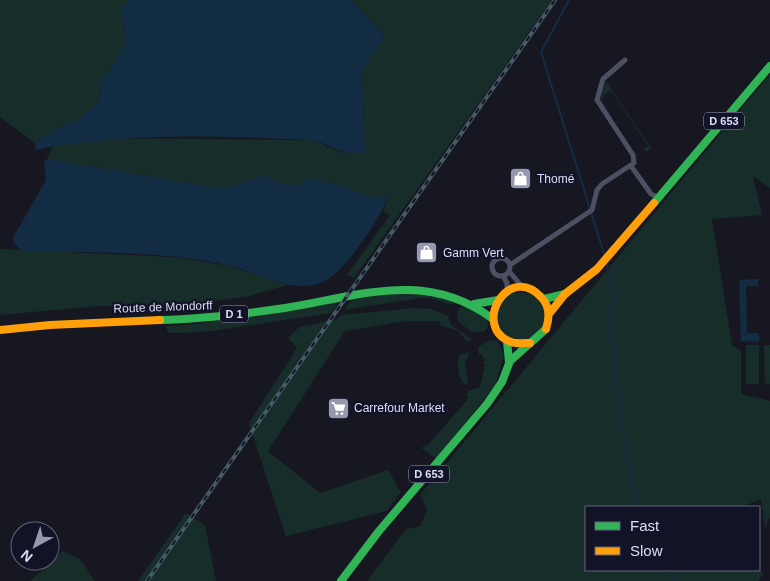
<svg xmlns="http://www.w3.org/2000/svg" width="770" height="581" font-family="Helvetica,sans-serif">
	<style>
		.green { fill: #162d29 }
		.water { fill: #122d43 }
		.lines { fill: none; stroke-linecap: round; stroke-linejoin: round }
		.stream { stroke: #122d43; stroke-width: 2 }
		.street { stroke: #4d5062; stroke-width: 5 }
		.fast { stroke: #30b455; stroke-width: 8 }
		.slow { stroke: #ff9f0a; stroke-width: 8 }
		.rail-casing { stroke: #455c65; stroke-width: 4 }
		.rail { stroke: #121327; stroke-width: 2; stroke-dasharray: 5.5; stroke-linecap: butt }
		.labels { text-anchor: middle; stroke-width: 4.5; stroke-linejoin: round; paint-order: stroke }
		.shield { fill: #121327; stroke: #9fa1bc; stroke-width: 1 }
		.shield-label { font-size: 11px; font-weight: bold; fill: #dbdefc }
		.poi-label { font-size: 12px; fill: #dbdefc; stroke: #121327; text-anchor: start }
		.street-label { font-size: 12px; fill: #dbdefc; stroke: #121327 }
	</style>
	<rect width="100%" height="100%" fill="#171722"/>
	<path class="green" d="M0,0H129L121,10L126,40L116,62L102,79L99,102L79,119L50,132L35,143L0,117Z
		M352,0H552L354,278L347,275L390,215L383,212L388,197L365,196L340,185L310,179L297,186L284,185L265,175L225,189L47,159L53,146L109,138L314,140C331,149 346,157 365,152L362,71L384,36Z
		M770,74V188L753,176L762,215L712,219L732,345L741,351V394L770,401V517L765,528L761,499L741,507H586V570L759,569L763,575L758,581H367L406,529L420,526L427,510L420,495Z
		M606,81L651,148L646,152L644,149L648,146L611,90L605,94L602,101L613,118L600,101Z
		M0,249L175,257L230,266L288,285L245,297L174,306H98L0,315Z
		M423,292L456,302L451,305L431,298H420L344,310L351,300L389,293Z
		M495 317a25 25 0 1 1 50 0a25 25 0 1 1-50 0Z
		M338,302L332,313L212,331L180,333H169L166,328L167,326L194,324Z
		M466,305L487,317L488,327L483,332H471L457,320L458,309Z
		M414,308L431,309L448,316L451,325L473,340L467,341L458,331L440,325V321H406L345,331L268,451L320,493L388,470L401,492L387,511L286,536L249,423L297,348L288,338L299,327L337,319L341,315Z
		M497,340L504,355L495,386L438,457H434L421,448L424,446L426,447L469,398L466,395L469,391L480,387L485,365L482,363L485,361L482,354L479,355L478,347L488,341Z
		M746,345H759V384H746Z
		M764,345H770V384L765,383Z
		M470,351L465,364L468,382L466,385C458,380 457,365 459,356Z
		M186,513L205,525L216,581H138Z
		M63,551L80,559L95,581H30Z"/>
	<path class="water" d="M129,0H352L384,36L362,72L365,152C340,159 330,141 308,140C217,136 125,132 35,150V143L50,132L79,119L99,102L102,79L116,62L126,40L121,10Z
		M47,159L225,189L265,175L284,185L297,186L310,179L340,185L365,196L388,197C380,219 341,279 318,284C288,292 259,273 230,266C163,250 91,253 22,251L14,244L13,238L46,180L44,163Z
		M758,279V286H746L747,333H758L760,338L758,342L741,341L739,280Z"/>
	<g class="lines">
		<path class="stream" d="M569,0L541,52L605,257
			M606,262L615,301L611,306L616,387L625,446L637,507
			M668,570L678,581"/>
		<path class="street" d="M631,166L651,194L659,198
			M492 267a9 9 0 1 1 18 0a9 9 0 1 1-18 0Z
			M510,265L592,210L597,190L602,184L634,163L633,155L597,100L603,79L625,60
			M509,271L523,288
			M503,276L507,283V291"/>
		<path class="fast" d="M654,203L770,66
			M544,299L565,294
			M474,304L498,300
			M160,320C202,319 243,314 285,308C360,296 426,269 493,319
			M507,341L509,362
			M341,581L379,531L487,404L502,382L510,361L546,329"/>
		<path class="slow" d="M549,314L565,294L597,269L654,203
			M0,330L50,325L160,320
			M530,343C524,343 516,344 511,342C471,327 508,262 541,297C550,306 550,317 546,329"/>
		<defs>
			<path id="rail" d="M147,581L555,0"/>
		</defs>
		<use href="#rail" class="rail-casing"/>
		<use href="#rail" class="rail"/>
	</g>
	<defs>
		<symbol id="shop-square" viewBox="-11 -11 22 22"><rect x="-9" y="-9" width="18" height="18" rx="4" fill="#9698b0" stroke="#121327"/><path d="M-5-2.5h2.3a2.7 3.5 0 0 1 5.4 0H5L5.5 6h-11ZM-1.5-2.5h3a1.5 2.3 0 0 0-3 0Z" fill="#fff"/></symbol>
		<symbol id="supermarket-square" viewBox="-11 -11 22 22"><rect x="-9" y="-9" width="18" height="18" rx="4" fill="#9698b0" stroke="#121327"/><path d="M-6-5.5h2.5l.6 2H6L4.5 2H-2.5L-4.4-4H-6ZM-1.5 3.2a1.3 1.3 0 1 0 .1 0ZM3 3.2a1.3 1.3 0 1 0 .1 0Z" fill="#fff"/></symbol>
	</defs>
	<g fill-rule="evenodd">
		<use href="#shop-square" x="508" y="166" width="25" height="25"/>
		<use href="#shop-square" x="414" y="240" width="25" height="25"/>
		<use href="#supermarket-square" x="326" y="396" width="25" height="25"/>
	</g>
	<g class="labels">
		<g class="shield">
			<rect x="704" y="112.5" width="40" height="17" rx="4"/>
			<rect x="220" y="305.5" width="28" height="17" rx="4"/>
			<rect x="409" y="465.5" width="40" height="17" rx="4"/>
		</g>
		<g class="shield-label">
			<text x="724" y="125">D 653</text>
			<text x="234" y="318">D 1</text>
			<text x="429" y="478">D 653</text>
		</g>
		<g class="poi-label">
			<text x="537" y="183">Thomé</text>
			<text x="443" y="257">Gamm Vert</text>
			<text x="354" y="412">Carrefour Market</text>
		</g>
		<g class="street-label">
			<text transform="translate(163 307) rotate(-2)" y="4">Route de Mondorff</text>
		</g>
	</g>
	<rect x="585" y="506" width="175" height="65" fill="#121327" stroke="#62647c"/>
	<rect x="595" y="522" width="25" height="8" fill="#30b455" stroke="#62647c"/>
	<text x="630" y="531" font-size="15" fill="#dbdefc">Fast</text>
	<rect x="595" y="547" width="25" height="8" fill="#ff9f0a" stroke="#62647c"/>
	<text x="630" y="556" font-size="15" fill="#dbdefc">Slow</text>
	<g transform="translate(35 546) rotate(220)"><circle r="24" fill="#121327" stroke="#62647c"/>
	<path d="M0-4L9 19L0 12L-9 19Z" fill="#9698b0"/>
	<text y="-8" font-size="14" font-weight="bold" text-anchor="middle" fill="#dbdefc">N</text>
	</g>
</svg>
